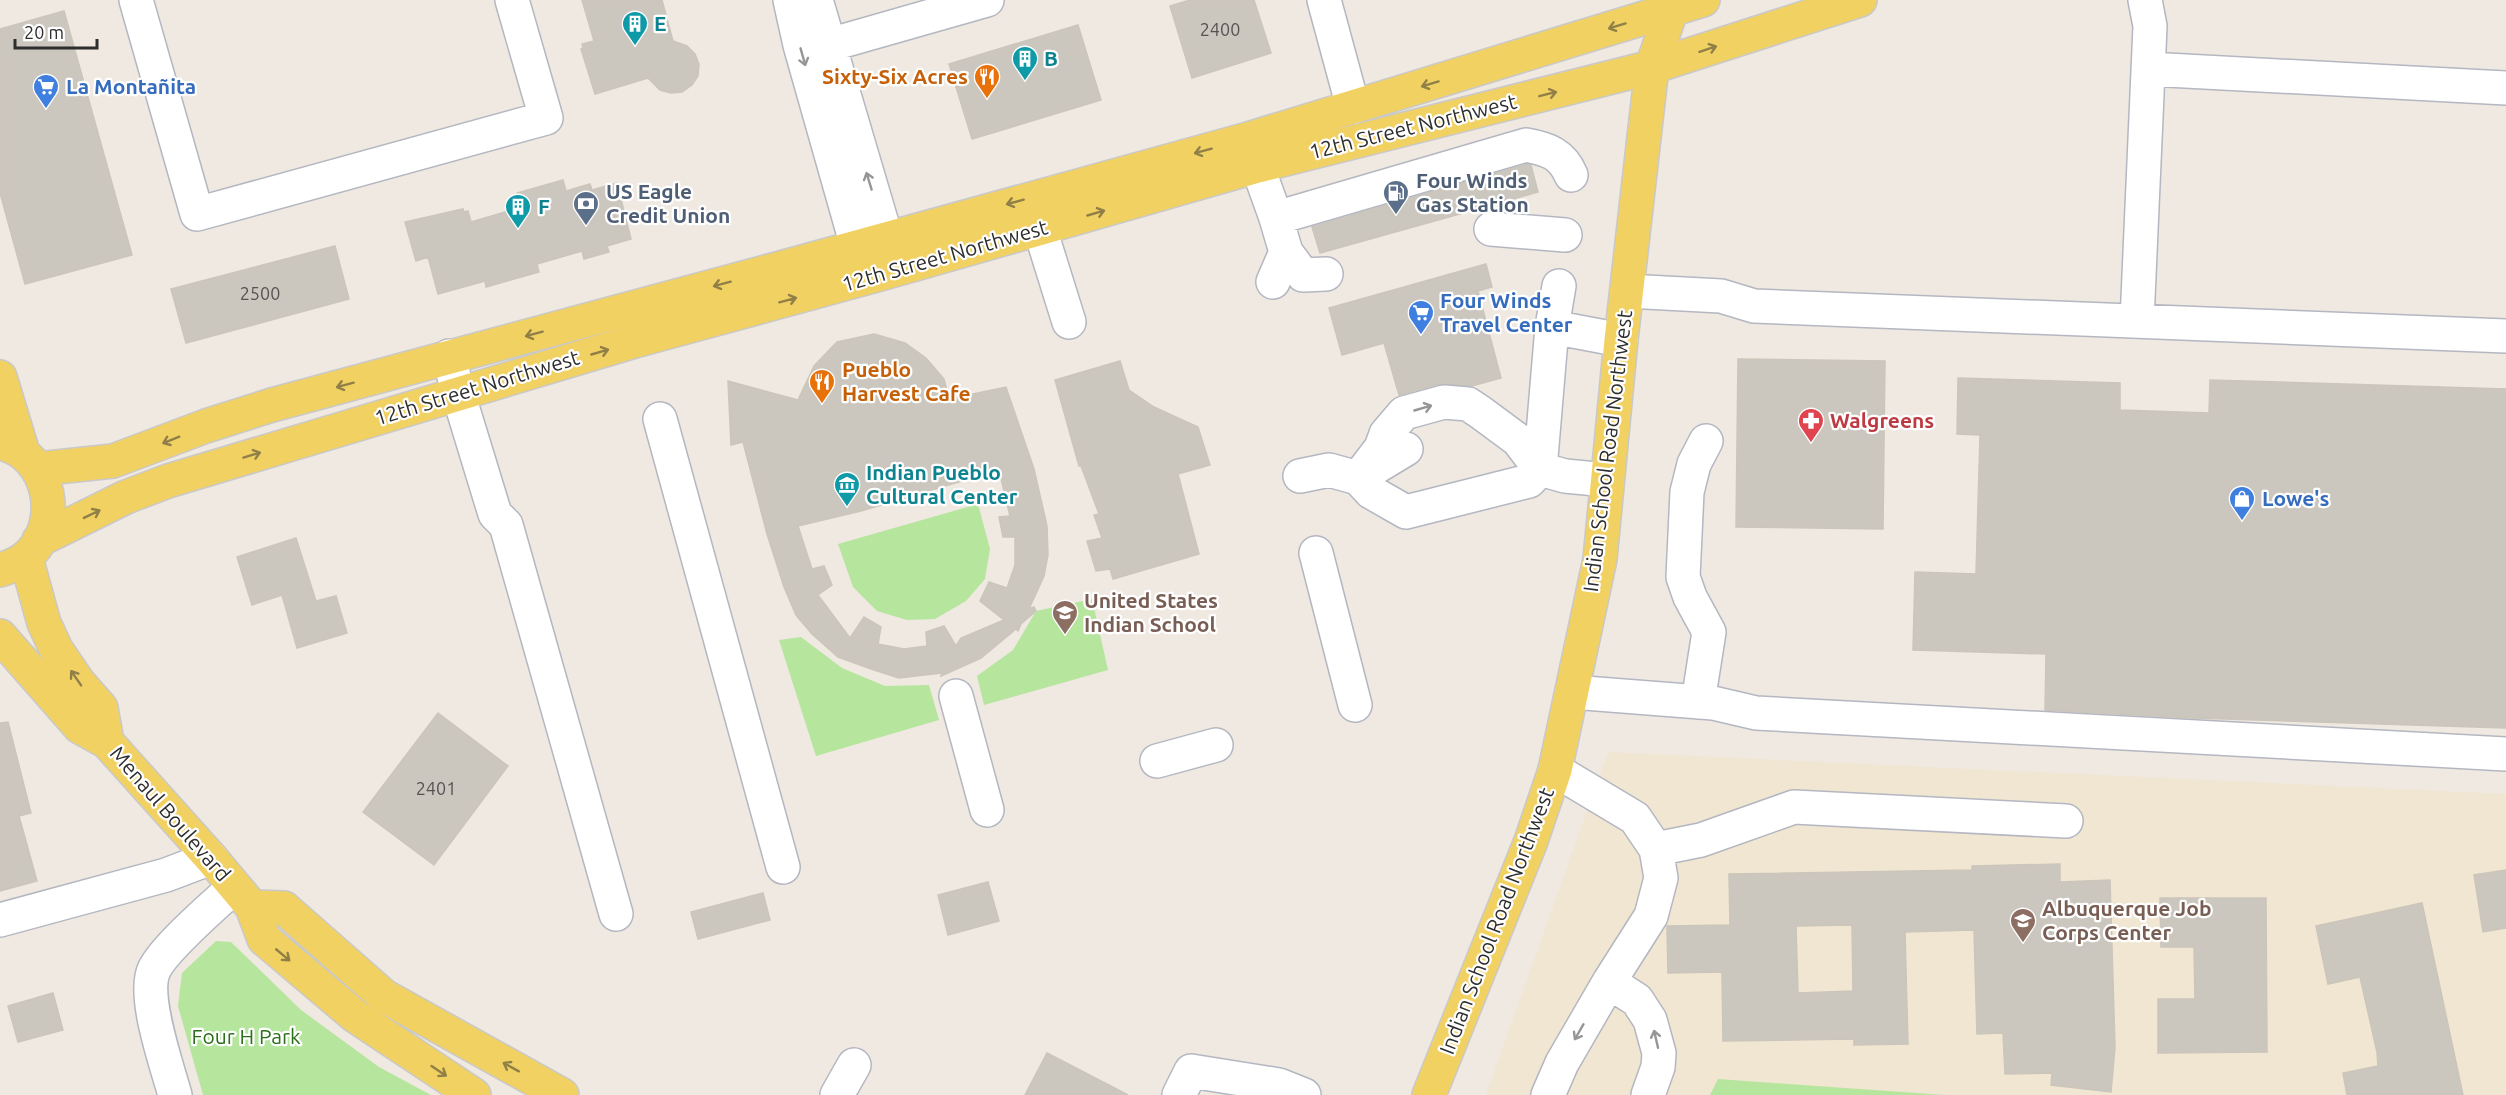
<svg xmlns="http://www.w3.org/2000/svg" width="2506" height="1095" font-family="Ubuntu,sans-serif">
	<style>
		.education { fill: #f0e6d1 }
		.green { fill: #b6e59e }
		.building { fill: #cbc7bf; stroke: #cbc5ba; stroke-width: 1.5; fill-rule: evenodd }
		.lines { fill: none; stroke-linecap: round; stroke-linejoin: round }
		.minor-casing { stroke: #b4b7c1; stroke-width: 36 }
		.major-casing { stroke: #c9c9c9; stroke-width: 36 }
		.minor { stroke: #fff; stroke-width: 33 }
		.major { stroke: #f2d163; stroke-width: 33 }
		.oneway { stroke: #908048 }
		.oneway2 { stroke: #969696 }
		.labels { text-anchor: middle; stroke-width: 4.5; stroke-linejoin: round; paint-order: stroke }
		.number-label { font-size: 18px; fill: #555452 }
		.culture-label { font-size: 21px; font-weight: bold; fill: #0d838f; stroke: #fff; text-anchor: start }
		.food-label { font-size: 21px; font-weight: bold; fill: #c56008; stroke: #fff; text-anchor: end }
		.shop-label { font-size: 21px; font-weight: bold; fill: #366cbe; stroke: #fff; text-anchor: start }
		.street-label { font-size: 21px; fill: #2e2e2e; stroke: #fff }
		.service-label { font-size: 21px; font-weight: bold; fill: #4e5e75; stroke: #fff; text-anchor: start }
		.health-label { font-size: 21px; font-weight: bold; fill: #be3a42; stroke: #fff; text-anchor: start }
		.education-label { font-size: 21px; font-weight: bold; fill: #785e54; stroke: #fff; text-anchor: start }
		.park-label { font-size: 21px; fill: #2c6e1b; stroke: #fff }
	</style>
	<rect width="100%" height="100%" fill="#efe9e1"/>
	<path class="education" d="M1608,752L2506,794V1095H1486Z"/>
	<path class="green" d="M978,504L990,549L985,579L966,601L935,619L907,620L877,611L853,587L838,544Z
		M1092,599L1108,670L984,705L977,676L1013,650L1036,611Z
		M801,637L842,668L885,686L929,685L939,720L816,756L779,640Z
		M216,941L231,942L301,1010L379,1067L431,1095H203L178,1006L182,973Z
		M1718,1079L1944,1095H1710Z"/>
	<path class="building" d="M582,0H662L673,41L687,46L695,54L699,64L698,76L692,85L682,92L671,93L660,90L648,78L595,94L581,49L583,48L582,44L594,41Z
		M1190,0H1254L1271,53L1192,78L1170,6Z
		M64,11L132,255L25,284L0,193V29Z
		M1078,25L1101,100L972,139L949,64Z
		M1527,164L1531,165L1538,192L1320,253L1312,227Z
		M563,180L566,191L590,184L592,190L617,183L631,239L607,246L609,252L584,259L582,251L537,264L539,272L486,287L485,281L438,294L428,257L416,261L405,222L463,209L464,212L468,211L471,222L519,208L517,193Z
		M335,246L349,299L186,343L171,289Z
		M1486,264L1492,287L1478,291L1501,378L1472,386L1439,384L1399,395L1384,343L1342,355L1329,308Z
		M874,334L905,343L926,358L944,379L949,399L1006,387L1034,469L1047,526L1048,555L1044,576L1029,609L1034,607L1036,611L1021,624L1018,631L1016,629L981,658L941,676L942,673L899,678L874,670L838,657L812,634L796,615L784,587L767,534L743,442L731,445L728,381L798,400L814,366L837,342ZM999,470L1010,516L999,517L1003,537H1015V565L1007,588L989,582L980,601L1004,620L961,638L956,646L944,626L926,632L927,646L904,649L878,644L881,627L864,617L850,638L818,595L832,585L824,566L812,569L798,526L861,511Z
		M1738,359L1885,361L1883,529L1736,527Z
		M1120,361L1129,390L1154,407L1198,427L1210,465L1178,474L1199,554L1113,579L1110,569L1096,571L1087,541L1102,538L1094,515L1099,514L1081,466H1079L1055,380Z
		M1958,378L2120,383V410L2209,413L2210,380L2506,389V728L2193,718L2045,710L2046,654L1913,650L1915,572L1976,574L1980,435L1957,434Z
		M296,538L316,601L336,596L347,633L297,648L282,595L252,605L237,557Z
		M438,713L508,766L434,865L363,812Z
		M8,722L31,813L19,816L37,881L0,891V723Z
		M2060,864V882L2110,880L2115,1047L2111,1092L2051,1085L2052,1073L2005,1074L2003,1033L1977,1034L1974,930L1905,932L1908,1044L1854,1045V1039L1723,1041L1722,972L1668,973L1667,926L1730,925L1729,874L1972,870V866ZM1852,925L1853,991L1798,993L1796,926Z
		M2506,870V928L2483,932L2474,875Z
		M988,882L999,921L948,935L938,895Z
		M763,893L770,920L698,939L691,912Z
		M2160,898H2266L2267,1052L2158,1053V999H2195L2194,947H2161Z
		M2422,903L2463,1095H2347L2343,1073L2378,1066L2377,1052L2360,977L2328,984L2316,926Z
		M53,993L63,1030L18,1042L8,1006Z
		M1047,1053L1128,1095H1025Z"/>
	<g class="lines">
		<defs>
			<path id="minor" d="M136,0L197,214L546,118L512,0
				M790,0L800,45L857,246L877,266
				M816,0L886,237L884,268
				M1324,0L1353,107
				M829,45L987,0
				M2148,69L2506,88
				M1248,140L1276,218L1286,252L1273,282
				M1276,218L1526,145C1548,149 1562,154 1571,175
				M1040,229L1069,322
				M1491,229L1565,235
				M1286,252L1303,275L1326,274
				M1559,286L1552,327L1621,340
				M1627,291L1721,296L1754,306L2506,336
				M2137,321L2150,26L2145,0
				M1552,327L1540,469L1529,481L1406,512L1371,492L1358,478L1381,448L1386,434L1404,413L1444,402L1468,404L1480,412L1518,440L1540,469L1565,476L1607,480
				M449,356L458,393L495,514L506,525L616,914
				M660,419L783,867
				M1300,476L1329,470L1358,478L1406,449
				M1316,553L1355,705
				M1572,692L1713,703L1756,713L2506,754
				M956,696L987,810
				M1698,702L1709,632L1690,597L1683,577L1687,492L1694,464L1706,441
				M1157,761L1216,745
				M1656,849L1701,840L1794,807L2066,821
				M0,920L166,875L211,858
				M1609,982L1637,1000L1650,1020L1659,1053L1658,1067L1648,1095
				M175,1095C167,1066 142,996 154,970C164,948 215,905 234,887
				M837,1095L854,1065
				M1179,1095L1191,1071L1279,1085L1304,1095
				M1548,1095L1562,1063L1609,982L1651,916L1661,878L1656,849L1635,818L1555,770"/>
			<path id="major" d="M0,377L23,453
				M0,443C51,454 65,526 25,558C18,564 9,567 0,570
				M38,469L113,461L206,426L272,405L799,263L1248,139L1703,0
				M39,540L126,497L168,481L635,341L884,273L1258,166L1652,67L1860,0
				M26,558L44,623L56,649L79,683L101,708L107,742
				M0,636L80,727L107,742L211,858L252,907L264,939L355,1016L474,1095
				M252,907L284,908L384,996L562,1095
				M1429,1095L1531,841L1555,770L1600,559L1621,340L1652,67L1672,8"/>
		</defs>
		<use href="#minor" class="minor-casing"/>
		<use href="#major" class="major-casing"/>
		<use href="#minor" class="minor"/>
		<use href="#major" class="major"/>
	</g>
	<defs><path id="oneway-shaft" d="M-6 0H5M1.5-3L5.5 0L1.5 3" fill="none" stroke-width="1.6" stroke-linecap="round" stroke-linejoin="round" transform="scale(1.5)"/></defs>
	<g class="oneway">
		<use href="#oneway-shaft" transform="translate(1617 26) rotate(163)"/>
		<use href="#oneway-shaft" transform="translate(1708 49) rotate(-18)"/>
		<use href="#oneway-shaft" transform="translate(1430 84) rotate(163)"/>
		<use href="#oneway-shaft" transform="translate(1548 94) rotate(-14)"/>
		<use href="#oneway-shaft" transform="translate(1203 151) rotate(165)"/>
		<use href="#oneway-shaft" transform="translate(1015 202) rotate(165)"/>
		<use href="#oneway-shaft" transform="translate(1096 213) rotate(-16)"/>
		<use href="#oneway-shaft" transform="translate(722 284) rotate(165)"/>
		<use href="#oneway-shaft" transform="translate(788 300) rotate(-15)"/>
		<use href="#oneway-shaft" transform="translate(534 334) rotate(165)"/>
		<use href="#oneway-shaft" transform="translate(600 352) rotate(-16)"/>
		<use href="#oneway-shaft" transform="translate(345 385) rotate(165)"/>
		<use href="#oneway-shaft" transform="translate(171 440) rotate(158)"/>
		<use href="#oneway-shaft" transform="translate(252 455) rotate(-17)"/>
		<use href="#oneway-shaft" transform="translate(92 514) rotate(-26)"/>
		<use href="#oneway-shaft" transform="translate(76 678) rotate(-125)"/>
		<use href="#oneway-shaft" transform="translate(283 955) rotate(40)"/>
		<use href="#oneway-shaft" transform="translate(511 1067) rotate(-151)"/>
		<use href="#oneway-shaft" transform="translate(439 1071) rotate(34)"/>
	</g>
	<g class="oneway2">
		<use href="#oneway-shaft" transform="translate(803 57) rotate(74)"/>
		<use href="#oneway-shaft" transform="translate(869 181) rotate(-107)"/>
		<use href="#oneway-shaft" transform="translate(1423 408) rotate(-16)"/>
		<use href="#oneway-shaft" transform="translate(1579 1032) rotate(120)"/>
		<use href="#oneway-shaft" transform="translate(1656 1039) rotate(-103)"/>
	</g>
	<defs>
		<symbol id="building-pin" viewBox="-11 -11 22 30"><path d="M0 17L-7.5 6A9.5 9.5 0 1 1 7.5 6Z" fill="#0f9aa8" stroke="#fff"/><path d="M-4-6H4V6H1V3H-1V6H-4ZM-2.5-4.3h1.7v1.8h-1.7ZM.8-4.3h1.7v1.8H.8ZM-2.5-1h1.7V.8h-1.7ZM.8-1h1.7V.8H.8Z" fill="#fff"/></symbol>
		<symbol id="restaurant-pin" viewBox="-11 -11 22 30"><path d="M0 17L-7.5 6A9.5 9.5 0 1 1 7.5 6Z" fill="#e8710a" stroke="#fff"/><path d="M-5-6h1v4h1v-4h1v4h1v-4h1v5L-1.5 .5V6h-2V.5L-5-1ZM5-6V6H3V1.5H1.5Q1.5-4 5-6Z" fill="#fff"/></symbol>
		<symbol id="supermarket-pin" viewBox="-11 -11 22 30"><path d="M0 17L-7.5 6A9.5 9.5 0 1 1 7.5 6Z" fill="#3f7fe0" stroke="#fff"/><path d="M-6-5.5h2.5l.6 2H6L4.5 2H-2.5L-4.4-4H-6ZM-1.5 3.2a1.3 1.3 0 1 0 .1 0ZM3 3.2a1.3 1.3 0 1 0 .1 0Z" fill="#fff"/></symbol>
		<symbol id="fuel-pin" viewBox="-11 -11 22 30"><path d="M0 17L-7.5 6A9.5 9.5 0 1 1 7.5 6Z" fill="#5c6f8a" stroke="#fff"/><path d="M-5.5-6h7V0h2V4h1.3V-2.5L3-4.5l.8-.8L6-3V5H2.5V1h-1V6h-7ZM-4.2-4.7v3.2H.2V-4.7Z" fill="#fff"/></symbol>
		<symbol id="bank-pin" viewBox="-11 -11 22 30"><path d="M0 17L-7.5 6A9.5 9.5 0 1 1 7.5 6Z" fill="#5c6f8a" stroke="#fff"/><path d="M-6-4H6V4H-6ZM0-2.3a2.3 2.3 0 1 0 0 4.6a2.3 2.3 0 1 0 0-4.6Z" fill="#fff"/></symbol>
		<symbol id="pharmacy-pin" viewBox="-11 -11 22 30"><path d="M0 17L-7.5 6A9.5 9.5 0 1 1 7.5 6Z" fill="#e0444e" stroke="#fff"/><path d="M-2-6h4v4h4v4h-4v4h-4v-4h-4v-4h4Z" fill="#fff"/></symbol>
		<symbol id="museum-pin" viewBox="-11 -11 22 30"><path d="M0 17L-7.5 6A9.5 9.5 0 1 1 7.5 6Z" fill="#0f9aa8" stroke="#fff"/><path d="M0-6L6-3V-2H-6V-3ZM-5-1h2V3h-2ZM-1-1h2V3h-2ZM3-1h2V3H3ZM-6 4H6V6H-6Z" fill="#fff"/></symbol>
		<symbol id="shop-pin" viewBox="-11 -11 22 30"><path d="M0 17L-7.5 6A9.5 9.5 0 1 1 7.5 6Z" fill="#3f7fe0" stroke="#fff"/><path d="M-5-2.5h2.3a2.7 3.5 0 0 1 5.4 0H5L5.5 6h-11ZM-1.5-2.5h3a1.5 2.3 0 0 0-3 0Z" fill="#fff"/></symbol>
		<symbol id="school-pin" viewBox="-11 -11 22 30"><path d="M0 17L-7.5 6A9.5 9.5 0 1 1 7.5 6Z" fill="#8d6e63" stroke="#fff"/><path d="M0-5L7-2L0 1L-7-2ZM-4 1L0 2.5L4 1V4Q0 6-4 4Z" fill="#fff"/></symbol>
		<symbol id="university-pin" viewBox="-11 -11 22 30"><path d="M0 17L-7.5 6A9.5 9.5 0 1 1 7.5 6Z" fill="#8d6e63" stroke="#fff"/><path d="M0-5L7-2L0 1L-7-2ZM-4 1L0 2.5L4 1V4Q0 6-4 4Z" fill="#fff"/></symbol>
	</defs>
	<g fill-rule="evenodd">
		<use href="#building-pin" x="620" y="9" width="30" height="40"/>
		<use href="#building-pin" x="1010" y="44" width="30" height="40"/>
		<use href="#restaurant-pin" x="972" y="62" width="30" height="40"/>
		<use href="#supermarket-pin" x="31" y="72" width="30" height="40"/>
		<use href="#fuel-pin" x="1381" y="178" width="30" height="40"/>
		<use href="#bank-pin" x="571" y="189" width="30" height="40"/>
		<use href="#building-pin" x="503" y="192" width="30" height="40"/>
		<use href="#supermarket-pin" x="1406" y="298" width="30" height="40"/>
		<use href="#restaurant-pin" x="807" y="367" width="30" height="40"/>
		<use href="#pharmacy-pin" x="1796" y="406" width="30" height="40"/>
		<use href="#museum-pin" x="832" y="470" width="30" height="40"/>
		<use href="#shop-pin" x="2227" y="484" width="30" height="40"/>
		<use href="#school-pin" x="1050" y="598" width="30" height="40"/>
		<use href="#university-pin" x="2008" y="906" width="30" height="40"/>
	</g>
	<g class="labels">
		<g class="number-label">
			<text x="1220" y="36">2400</text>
			<text x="260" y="300">2500</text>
			<text x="436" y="795">2401</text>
		</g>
		<g class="culture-label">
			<text x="654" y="31">E</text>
			<text x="1044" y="66">B</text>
			<text x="538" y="214">F</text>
			<text x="866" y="480">Indian Pueblo<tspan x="866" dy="24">Cultural Center</tspan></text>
		</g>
		<g class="food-label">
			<text x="968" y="84">Sixty-Six Acres</text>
			<text x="842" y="377" text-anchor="start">Pueblo<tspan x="842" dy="24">Harvest Cafe</tspan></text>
		</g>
		<g class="shop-label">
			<text x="66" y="94">La Montañita</text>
			<text x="1440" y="308">Four Winds<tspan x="1440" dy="24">Travel Center</tspan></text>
			<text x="2262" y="506">Lowe's</text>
		</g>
		<g class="street-label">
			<text transform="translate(1413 127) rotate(-14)" y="7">12th Street Northwest</text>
			<text transform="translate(945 256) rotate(-16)" y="7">12th Street Northwest</text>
			<text transform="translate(477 388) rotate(-17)" y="7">12th Street Northwest</text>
			<text transform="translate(1608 451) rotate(-83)" y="7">Indian School Road Northwest</text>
			<text transform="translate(170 814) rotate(49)" y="7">Menaul Boulevard</text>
			<text transform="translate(1497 921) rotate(-69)" y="7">Indian School Road Northwest</text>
		</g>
		<g class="service-label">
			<text x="1416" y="188">Four Winds<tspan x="1416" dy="24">Gas Station</tspan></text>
			<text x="606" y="199">US Eagle<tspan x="606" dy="24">Credit Union</tspan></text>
		</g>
		<g class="health-label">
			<text x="1830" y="428">Walgreens</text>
		</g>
		<g class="education-label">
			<text x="1084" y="608">United States<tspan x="1084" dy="24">Indian School</tspan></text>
			<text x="2042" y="916">Albuquerque Job<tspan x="2042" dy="24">Corps Center</tspan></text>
		</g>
		<g class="park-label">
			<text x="246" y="1044">Four H Park</text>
		</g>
	</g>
	<path d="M15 39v9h82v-9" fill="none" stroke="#2e2e2e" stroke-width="3"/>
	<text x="24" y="39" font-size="18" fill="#2e2e2e" stroke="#ffffff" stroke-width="4.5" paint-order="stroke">20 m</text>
</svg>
